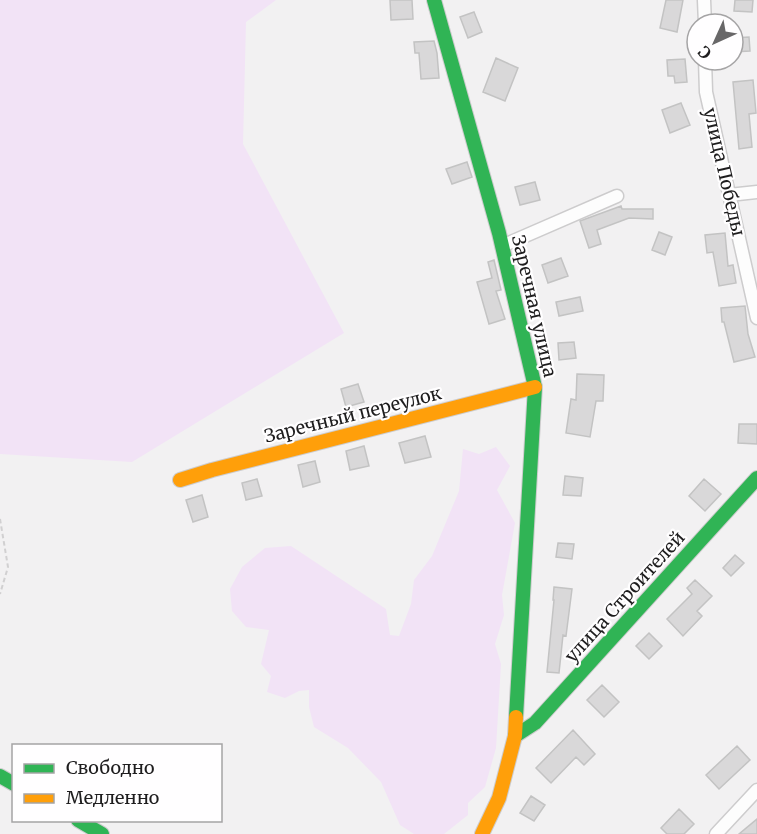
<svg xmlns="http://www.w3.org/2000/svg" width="757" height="834" font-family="Merriweather,serif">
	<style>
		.green { fill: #f2e3f6 }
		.building { fill: #d9d8d9; stroke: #c3c3c3; stroke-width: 1.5 }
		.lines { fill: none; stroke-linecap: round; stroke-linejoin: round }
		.street-casing { stroke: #cdcccd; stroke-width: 15 }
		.fast-casing { stroke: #cdcccd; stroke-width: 16 }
		.slow-casing { stroke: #cdcccd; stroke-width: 16 }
		.path { stroke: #d1d0d1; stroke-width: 2; stroke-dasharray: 4.5 3; stroke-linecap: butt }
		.street { stroke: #fdfdfd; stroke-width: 12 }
		.fast { stroke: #30b455; stroke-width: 14 }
		.slow { stroke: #ff9f0a; stroke-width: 14 }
		.labels { text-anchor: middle; stroke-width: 4.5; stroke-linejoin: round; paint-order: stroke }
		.street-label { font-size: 18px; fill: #1e1d1e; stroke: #fffeff }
	</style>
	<rect width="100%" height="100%" fill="#f2f1f2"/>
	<path class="green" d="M0,0H276L246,22L243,144L344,333L132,462L0,454Z
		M496,447L510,466L497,490L515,523L502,595L504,615L495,644L501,664L496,748L485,787L468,803V815L444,834H414L400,825L381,782L348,748L314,727L309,707V690L299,691L285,698L267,692L271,676L261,664L269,630L246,627L232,611L230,589L242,567L265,548L291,546L386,609L390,635L399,636L411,604L414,580L432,556L459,491L463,449L479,454Z"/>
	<path class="building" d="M390,0H412L413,19L391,20Z
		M666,0H683L677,32L660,28Z
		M735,0H753L752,12L734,11Z
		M474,12L482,32L468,38L460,17Z
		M749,37L750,51L733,52V38Z
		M434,41L437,53L439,78L421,79L419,53H415L414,42Z
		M496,58L518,68L505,101L483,92Z
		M685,59L687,82L675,83L674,76H668L667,60Z
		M753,80L756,113L749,114L752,147L739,149L733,82Z
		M681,103L690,125L670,133L662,110Z
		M467,162L472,177L452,184L446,169Z
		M535,182L540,200L520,205L515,187Z
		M621,206L622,209H653V219L629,218L597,230L601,244L589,248L580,221Z
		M659,232L672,237L665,255L652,250Z
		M725,233L728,266L733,265L736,283L719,286L713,252L707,253L705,235Z
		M561,258L568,276L548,283L542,265Z
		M494,260L501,290L496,291L505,319L489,324L477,282L492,278L488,262Z
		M580,297L583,311L559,316L556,302Z
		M745,306L748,334L755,357L734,362L724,322H722L721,308Z
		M574,342L576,358L559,360L558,343Z
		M577,374L604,375L603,401H596L590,437L566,433L571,399L576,400Z
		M358,384L364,402L346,407L341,389Z
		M739,424H757V444L738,443Z
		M425,436L431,457L405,463L399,443Z
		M364,446L369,466L350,470L346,451Z
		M315,461L320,482L303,487L298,465Z
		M565,476L583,478L581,496L563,495Z
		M257,479L262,496L246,500L242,483Z
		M704,479L721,494L705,511L689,496Z
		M202,495L208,517L193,522L186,500Z
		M558,543L574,544L572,559L556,557Z
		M735,555L744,563L731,576L723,568Z
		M695,580L712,596L697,611L702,616L683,636L667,619L692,594L687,588Z
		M554,587L572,589L566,636L563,635L559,673L547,672L554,600H553Z
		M649,633L662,646L649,659L636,646Z
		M602,685L619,702L604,717L587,700Z
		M573,730L595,754L584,765L576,757L551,783L536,768Z
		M737,746L750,760L719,789L706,775Z
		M531,796L545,805L534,821L520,813Z
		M679,809L694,824L684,834H667L661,828Z
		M757,819V834H739Z"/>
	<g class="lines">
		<defs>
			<path id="street" d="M704,0L705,24
				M705,60L706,92L757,318
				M729,195L757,192
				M502,246L617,196
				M716,834L757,790"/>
			<path id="fast" d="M434,0L499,233L535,387L516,717
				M515,736L535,723L757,478
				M0,776L14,784
				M78,820L102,834"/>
			<path id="slow" d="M180,480L212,470L535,387
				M482,834L499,798L515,736L516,717"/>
		</defs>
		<use href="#street" class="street-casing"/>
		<use href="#fast" class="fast-casing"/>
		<use href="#slow" class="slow-casing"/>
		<path class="path" d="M0,519L8,567L0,594"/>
		<use href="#street" class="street"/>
		<use href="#fast" class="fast"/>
		<use href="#slow" class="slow"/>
	</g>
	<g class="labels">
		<g class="street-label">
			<text transform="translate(724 172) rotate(77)" y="6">улица Победы</text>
			<text transform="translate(534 306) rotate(77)" y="6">Заречная улица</text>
			<text transform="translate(353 415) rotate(-14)" y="6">Заречный переулок</text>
			<text transform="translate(625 597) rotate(-48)" y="6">улица Строителей</text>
		</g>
	</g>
	<rect x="12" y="744" width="210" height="78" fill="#fffeff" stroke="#a5a4a5" stroke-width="1.5"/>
	<rect x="24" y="764" width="30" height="9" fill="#30b455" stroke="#a5a4a5" stroke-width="1.5"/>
	<text x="66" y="774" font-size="18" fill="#1e1d1e">Свободно</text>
	<rect x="24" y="794" width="30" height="9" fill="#ff9f0a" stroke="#a5a4a5" stroke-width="1.5"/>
	<text x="66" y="804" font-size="18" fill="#1e1d1e">Медленно</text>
	<g transform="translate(715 42) rotate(225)"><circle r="28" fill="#fffeff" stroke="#a5a4a5" stroke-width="1.5"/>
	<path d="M0-4.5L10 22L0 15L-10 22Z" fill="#686768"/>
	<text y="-9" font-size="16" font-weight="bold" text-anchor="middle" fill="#1e1d1e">С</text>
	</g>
</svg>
